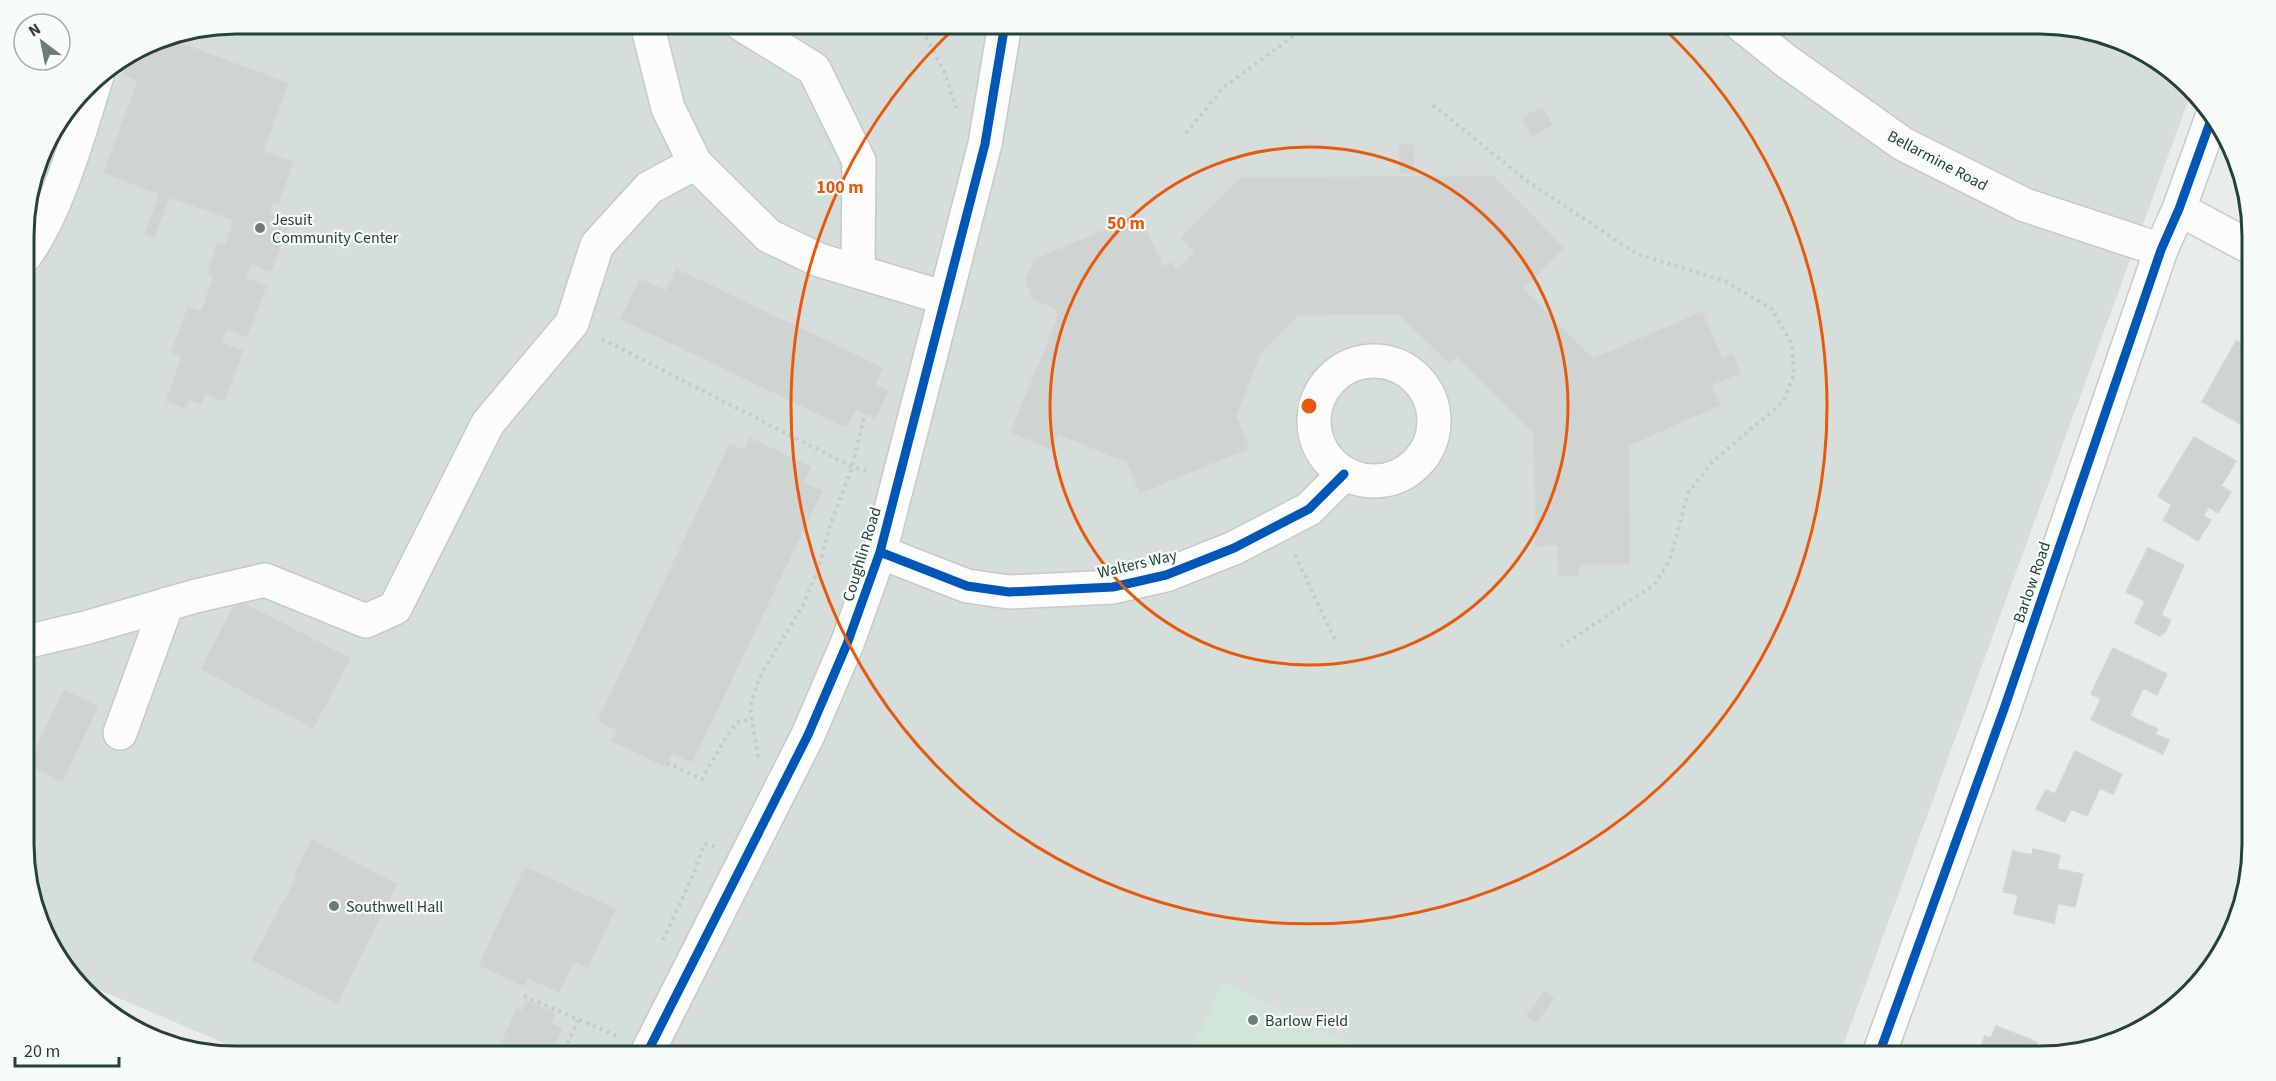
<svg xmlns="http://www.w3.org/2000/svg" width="2276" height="1081" font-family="'Source Sans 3',sans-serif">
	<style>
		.built { fill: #d6dedb }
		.green { fill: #d1e6d8 }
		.building { fill: #cfd4d2; stroke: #d1d6d4; stroke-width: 1.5 }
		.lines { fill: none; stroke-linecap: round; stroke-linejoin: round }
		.minor-casing { stroke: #c5cac8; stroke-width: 36 }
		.path { stroke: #c3ccca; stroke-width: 4; stroke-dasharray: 3 4.5; stroke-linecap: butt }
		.minor { stroke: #fcfcfc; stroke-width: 33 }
		.cycleway-casing { stroke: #f7fbf9; stroke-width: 13 }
		.cycleway { stroke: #0057b8; stroke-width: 9 }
		.ring { fill: none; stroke: #e8590c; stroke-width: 3 }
		.poi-dot { fill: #697e78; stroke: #f7fbf9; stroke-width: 2 }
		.labels { text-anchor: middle; stroke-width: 4.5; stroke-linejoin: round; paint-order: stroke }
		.street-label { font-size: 16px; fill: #24423a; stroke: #f7fbf9 }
		.poi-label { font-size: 16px; fill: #24423a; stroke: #f7fbf9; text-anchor: start }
		.rim { fill: none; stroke: #24423a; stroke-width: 3 }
		.centre { fill: #e8590c; stroke: #f7fbf9; stroke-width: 3 }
		.ring-label { font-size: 18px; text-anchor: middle; font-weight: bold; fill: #e8590c; stroke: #f7fbf9; stroke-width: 4.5; stroke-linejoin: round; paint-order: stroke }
	</style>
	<rect width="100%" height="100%" fill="#e8edeb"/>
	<path class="built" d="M237,24H2039L2133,46L2191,93L1839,1057H257L76,980L68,973L26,872L24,223L46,142L96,77L156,40Z"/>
	<path class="green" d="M1224,983L1374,1057H1188Z"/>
	<path class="building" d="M166,38L288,83L263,151L293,162L278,204L273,202L269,213L290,221L271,271L251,264L245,278L266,286L247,337L227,329L221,343L243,351L224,401L205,394L201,404L189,399L186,408L166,401L182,356L171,352L188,307L201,312L214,276L207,273L218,243L225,246L234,220L169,197L154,238L145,234L160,194L104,173L138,80L123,74L129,57L133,54L145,59L151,43Z
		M1542,107L1552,125L1532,136L1522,118Z
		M1400,145H1414V173H1400Z
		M1493,176L1564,248L1523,289L1593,359L1702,312L1722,358L1733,355L1740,373L1711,385L1720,405L1629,445L1630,564H1580L1578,575L1559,576L1558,545L1536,546L1534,433L1457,356L1449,363L1399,314L1298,315L1261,352L1236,416L1249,448L1140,493L1127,462L1058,434L1051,449L1011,432L1057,320V309L1033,299L1026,279L1036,259L1126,221L1146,230L1163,267L1172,262L1176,271L1195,252L1181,238L1241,178Z
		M676,269L883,368L875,385L888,391L875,418L856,408L846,427L621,319L640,279L666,291Z
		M2236,341L2251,349V409L2242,425L2202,402Z
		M2194,437L2236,461L2221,486L2231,492L2218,513L2209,507L2203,516L2211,520L2198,541L2163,520L2172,505L2158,496Z
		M750,438L811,467L803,482L822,491L692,762L672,753L665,766L612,741L618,730L598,721L730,444L744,450Z
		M2148,548L2184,565L2161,615L2171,620L2165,632L2160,636L2135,623L2145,601L2126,592Z
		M237,600L350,658L313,728L201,669Z
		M2113,648L2167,674L2157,695L2143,688L2130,716L2158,729L2155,734L2169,740L2163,754L2091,720L2101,699L2091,694Z
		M64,690L98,706L62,782L28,765Z
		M2075,751L2122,774L2113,794L2100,788L2087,816L2071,809L2065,822L2036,809L2046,790L2055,794Z
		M312,840L397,884L337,1003L252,960L297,877L294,876Z
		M2033,849L2060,855L2057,869L2083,874L2075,907L2058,903L2054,923L2014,914L2018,895L2003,892L2013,851L2032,855Z
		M525,867L615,909L588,967L574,961L559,992L528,978L524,986L479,965Z
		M1545,991L1554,998L1536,1023L1526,1016Z
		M526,1001L555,1013L551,1024L562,1029L550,1057H495L517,1009L522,1011Z
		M1996,1026L2037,1042L2032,1057H1977L1985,1036L1991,1038Z"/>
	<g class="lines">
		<defs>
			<path id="minor" d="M647,24L668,108L695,163L769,236L819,260L945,298
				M741,24L814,69L859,161L858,270
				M1740,24L1786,61L1903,144L2025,205L2161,250
				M2179,209L2250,247
				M25,256C59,209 79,132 97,76
				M1314 421a60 60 0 1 1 120 0a60 60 0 1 1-120 0Z
				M880,552L967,586L1009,592L1113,587L1166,575L1234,548L1309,509L1344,474
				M25,642L85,628L196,596L265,580L366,621L395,608L488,423L572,323L597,245L649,188L695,163
				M120,733L167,604
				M645,1057L808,735L847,644L880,552L985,144L1005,24
				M1878,1057L2004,709L2161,250L2179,209L2212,117"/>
		</defs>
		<use href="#minor" class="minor-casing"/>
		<path class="path" d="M919,24L945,73L956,108
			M1433,105L1527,181L1637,254L1725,281L1772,309L1792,344L1794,375L1783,402L1712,462L1688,493L1670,560L1654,585L1561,646
			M1186,133L1224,87L1309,24
			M602,339L852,467L866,470
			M1295,555L1335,640
			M758,757L750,707L759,678L803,605L818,570L830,526L852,467L865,413
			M667,763L702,779L726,737L738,722L752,719
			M663,940L693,875L704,844L715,846
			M524,996L617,1036
			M561,1057L579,1019"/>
		<use href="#minor" class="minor"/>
		<defs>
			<path id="cycleway" d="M880,552L967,586L1009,592L1113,587L1166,575L1234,548L1309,509L1344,474
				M645,1057L808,735L847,644L880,552L985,144L1005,24
				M1878,1057L2004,709L2161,250L2179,209L2212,117"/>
		</defs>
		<use href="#cycleway" class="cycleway-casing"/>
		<use href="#cycleway" class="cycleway"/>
	</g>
	<g class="ring">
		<circle cx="1309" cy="406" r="259"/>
		<path d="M1659 24A518 518 0 1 1 959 24"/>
	</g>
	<g class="poi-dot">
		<circle cx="260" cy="228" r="6"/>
		<circle cx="334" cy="906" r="6"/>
		<circle cx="1253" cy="1020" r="6"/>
	</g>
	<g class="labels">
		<g class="street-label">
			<text transform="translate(1938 160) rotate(28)" y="6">Bellarmine Road</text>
			<text transform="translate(861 554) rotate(-73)" y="6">Coughlin Road</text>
			<text transform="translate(1137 563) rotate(-13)" y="6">Walters Way</text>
			<text transform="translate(2031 582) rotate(-71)" y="6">Barlow Road</text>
		</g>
		<g class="poi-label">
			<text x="272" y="225">Jesuit<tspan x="272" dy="18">Community Center</tspan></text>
			<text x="346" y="912">Southwell Hall</text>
			<text x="1265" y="1026">Barlow Field</text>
		</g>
	</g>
	<path d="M0 0H2276V1081H0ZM236 34H2040A202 202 0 0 1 2242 236V844A202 202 0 0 1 2040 1046H236A202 202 0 0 1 34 844V236A202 202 0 0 1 236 34Z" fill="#f7fbf9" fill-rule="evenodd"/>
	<path class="rim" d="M236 34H2040A202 202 0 0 1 2242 236V844A202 202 0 0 1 2040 1046H236A202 202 0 0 1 34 844V236A202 202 0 0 1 236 34Z"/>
	<circle cx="1309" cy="406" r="9" class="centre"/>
	<g class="ring-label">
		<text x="840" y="193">100 m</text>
		<text x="1126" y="229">50 m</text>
	</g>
	<g transform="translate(42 42) rotate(328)"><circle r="28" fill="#f7fbf9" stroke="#a3b1ad" stroke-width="1.5"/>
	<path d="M0-4.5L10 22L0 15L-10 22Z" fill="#697e78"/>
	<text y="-9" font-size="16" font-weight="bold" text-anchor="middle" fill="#24423a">N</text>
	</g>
	<path d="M15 1057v9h104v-9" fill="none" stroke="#24423a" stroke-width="3"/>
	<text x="24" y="1057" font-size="18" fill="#24423a" stroke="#f7fbf9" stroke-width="4.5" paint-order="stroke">20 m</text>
</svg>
